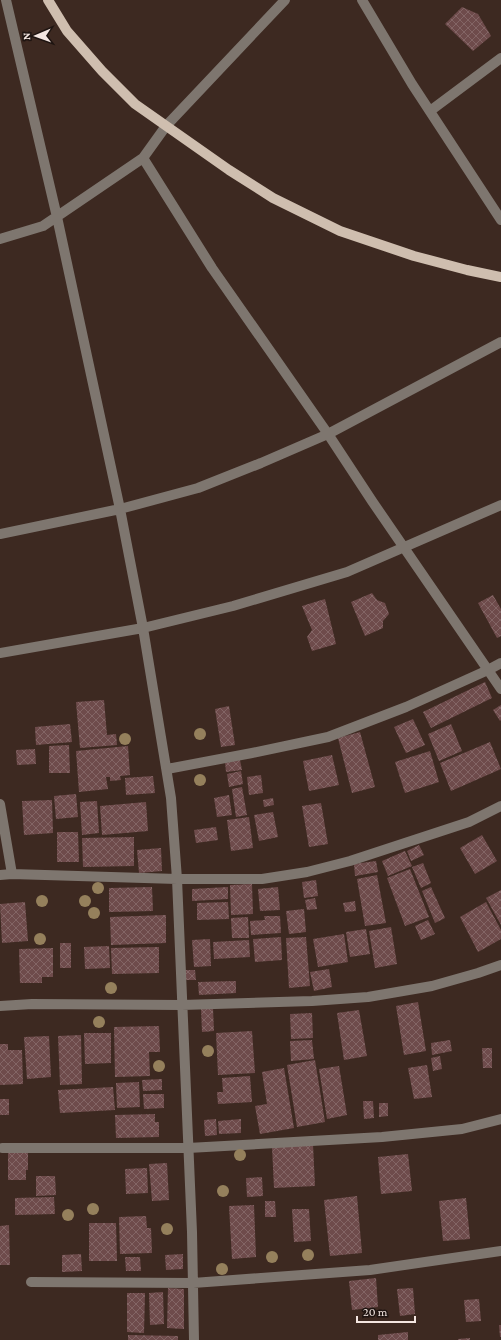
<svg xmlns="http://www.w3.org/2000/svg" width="501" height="1340" font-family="'Crimson Pro',serif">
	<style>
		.building { fill: url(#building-cross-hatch) }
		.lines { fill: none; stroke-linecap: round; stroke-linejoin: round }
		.minor { stroke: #7e766f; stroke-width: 10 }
		.major { stroke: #cfbeaf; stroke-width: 10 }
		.tree { fill: #95805c }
	</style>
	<defs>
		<pattern id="building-cross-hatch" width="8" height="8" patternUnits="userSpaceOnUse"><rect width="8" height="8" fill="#6e4b4b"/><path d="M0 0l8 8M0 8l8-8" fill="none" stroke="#836565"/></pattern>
	</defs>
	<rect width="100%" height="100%" fill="#3d2921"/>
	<path class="building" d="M462,7L478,14L491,36L473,51L445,24Z
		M372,593L377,600L385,603L389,614L383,621V628L365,636L351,602Z
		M493,595L501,609V636L497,638L478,603Z
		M325,599L336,644L312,651L307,637L312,630L302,606Z
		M485,682L492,698L431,728L423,712Z
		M104,700L107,735L116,734L117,745L80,748L76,702Z
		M501,705V720L500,721L493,710Z
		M229,706L235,745L221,747L215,709Z
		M413,719L425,745L406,753L394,727Z
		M70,724L72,742L36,745L35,727Z
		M451,724L462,751L439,761L428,734Z
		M360,732L375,787L352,793L338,738Z
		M490,742L501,769L451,791L440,763Z
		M69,745L70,773H49V746Z
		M128,746L130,775L120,776L121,780L110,781V777H106L108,789L79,792L76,751Z
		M35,749L36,764L17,765L16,750Z
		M430,751L439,782L405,793L395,762Z
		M332,755L339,785L309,791L303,761Z
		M240,760L242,770L226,772L225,762Z
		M241,771L243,784L229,787L227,774Z
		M261,775L263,793L249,795L247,777Z
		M153,776L155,793L126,795L125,778Z
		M242,787L247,815L236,817L232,789Z
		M76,794L78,817L56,819L54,796Z
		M229,795L232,815L217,817L214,798Z
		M273,798L274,805L264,807L263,800Z
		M52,800L53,833L24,835L22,801Z
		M97,801L99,833L82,835L80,802Z
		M146,802L148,831L102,835L100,806Z
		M321,803L328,844L309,847L302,806Z
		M273,812L278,837L259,841L254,815Z
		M249,817L253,848L231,851L227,820Z
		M216,827L218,840L196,843L194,830Z
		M57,832H78L79,862H57Z
		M482,835L497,861L475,874L460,848Z
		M134,837V866L83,867L82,838Z
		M419,845L424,855L411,861L407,851Z
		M161,848L162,871L139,873L137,850Z
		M405,851L412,866L388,876L382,861Z
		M376,861L378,872L355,876L354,864Z
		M423,863L431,883L421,888L412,867Z
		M410,869L429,917L405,926L387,878Z
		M377,875L386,923L365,926L357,879Z
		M316,880L318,896L304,898L302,882Z
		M252,884L253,914L231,915L230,885Z
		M152,887L153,911L109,912V888Z
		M228,887V899L192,901V889Z
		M278,887L280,910L260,911L258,889Z
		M431,887L445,918L435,923L422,891Z
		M501,890V925L486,898Z
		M315,898L317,909L307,910L305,900Z
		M355,901L356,911L345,912L343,903Z
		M25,902L28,941L2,943L0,904Z
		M228,902L229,919L197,920V903Z
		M486,902L501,930V939L478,952L460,917Z
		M304,909L306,932L289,934L286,911Z
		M166,915V943L111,945L110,917Z
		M264,916H280L281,933L251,935L250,921L265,920Z
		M248,917L249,938H232L231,918Z
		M428,920L435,934L421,940L415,926Z
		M391,927L397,964L375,968L369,931Z
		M366,929L370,954L350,957L346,932Z
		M344,934L348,962L318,967L313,939Z
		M281,937L282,960L255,962L253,939Z
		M306,937L310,986L289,988L286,938Z
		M210,939L211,966L194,967L192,940Z
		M249,940L250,957L214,959L213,942Z
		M60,943H71V968H60Z
		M109,946L110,968L85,969L84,947Z
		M159,947V973L112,974L111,948Z
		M53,948V977H42V983H20L19,949Z
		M329,969L332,987L314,991L310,972Z
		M185,970H195L196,980H185Z
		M236,981V993L199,995L198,982Z
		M418,1002L426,1051L404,1055L396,1006Z
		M213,1008L214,1031L202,1032L201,1009Z
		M359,1010L367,1056L344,1060L337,1013Z
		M312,1013L313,1038L291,1039L290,1014Z
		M159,1026L160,1052H149L150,1076L115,1077L114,1027Z
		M252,1031L255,1073L218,1075L216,1033Z
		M84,1033H111V1063L85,1064Z
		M81,1035L82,1084L60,1085L58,1036Z
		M49,1036L51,1077L27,1079L24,1037Z
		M312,1040L314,1059L291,1061L290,1041Z
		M450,1040L452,1051L432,1055L431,1043Z
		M0,1044H8V1050H22L23,1084L0,1085Z
		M482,1048H492V1068H483Z
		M440,1056L442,1069L433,1071L431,1058Z
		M315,1060L325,1122L297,1127L287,1065Z
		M427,1065L432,1097L414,1099L408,1068Z
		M339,1066L347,1115L327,1119L319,1069Z
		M284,1068L294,1128L260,1134L255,1106L267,1104L262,1072Z
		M250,1076L252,1102L218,1104L217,1092H223L222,1078Z
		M162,1079V1090L143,1091L142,1080Z
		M139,1082L140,1107L117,1108L116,1083Z
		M113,1087L115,1110L60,1113L58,1090Z
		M143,1094H164V1108L144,1109Z
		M0,1099H9V1115H0Z
		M363,1101H373L374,1118L364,1119Z
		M379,1103H388V1116L379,1117Z
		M155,1114V1122H159V1137L116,1138L115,1115Z
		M216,1119L217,1135L205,1136L204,1120Z
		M241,1119V1133L219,1134L218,1121Z
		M313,1144L315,1186L274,1188L272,1147Z
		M8,1153H28V1170H26V1180H8Z
		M408,1154L412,1191L381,1194L378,1157Z
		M167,1163L169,1200L152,1201L149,1164Z
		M147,1168L148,1193L126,1194L125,1169Z
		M36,1176H55L56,1195L36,1196Z
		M262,1177L263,1196L247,1197L246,1178Z
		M357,1196L362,1253L330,1256L324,1200Z
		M54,1197L55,1214L15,1215V1198Z
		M466,1198L470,1239L443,1241L439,1201Z
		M265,1201H275L276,1217H265Z
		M254,1205L256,1257L232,1259L229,1206Z
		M292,1209H309L311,1241L294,1242Z
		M146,1216L147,1228H151L152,1253L120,1254L119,1217Z
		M89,1223H116L117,1261H89Z
		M9,1225L10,1265H0V1226Z
		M81,1254L82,1271L62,1272V1255Z
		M183,1254V1269L166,1270L165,1255Z
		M125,1257H140L141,1271H126Z
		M376,1278L378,1307L352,1310L349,1281Z
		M168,1288L184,1289V1329L167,1328Z
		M413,1288L415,1314L400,1316L397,1289Z
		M163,1292L164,1324L150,1325L149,1293Z
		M127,1293H145L144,1333L127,1332Z
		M479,1299L481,1321L466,1322L464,1300Z
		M499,1325H501V1337H500Z
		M408,1332V1340H378V1335Z
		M128,1335L178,1336V1340H128Z
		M470,1338V1340H458V1339Z"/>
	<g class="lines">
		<path class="minor" d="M6,0L57,217L120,509L143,628L171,798L177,879L192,1232L194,1340
			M362,0L412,84L501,220
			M430,111L501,58
			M143,158L212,268L328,434L372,501L501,689
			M0,239L43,226L143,158L166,126L285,0
			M0,534L120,509L198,488L261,463L328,434L501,342
			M0,653L143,628L233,606L347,572L501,505
			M167,769L252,753L328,737L406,707L488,670L501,663
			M0,804L12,874
			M0,875L12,874L177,879H262L307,872L350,861L469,822L501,806
			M0,1006L32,1004L182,1005L312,1001L368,997L432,986L478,973L501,965
			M2,1148H188L382,1137L462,1129L501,1119
			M31,1282L193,1283L370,1270L501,1251"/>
		<path class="major" d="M48,0L67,31L102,71L135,104L229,170L273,198L340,231L414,256L467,270L501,277"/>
	</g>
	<g class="tree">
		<circle cx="200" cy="734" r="6"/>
		<circle cx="125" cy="739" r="6"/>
		<circle cx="200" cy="780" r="6"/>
		<circle cx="98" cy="888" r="6"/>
		<circle cx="42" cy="901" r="6"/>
		<circle cx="85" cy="901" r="6"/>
		<circle cx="94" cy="913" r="6"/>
		<circle cx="40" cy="939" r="6"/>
		<circle cx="111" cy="988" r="6"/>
		<circle cx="99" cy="1022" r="6"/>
		<circle cx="208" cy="1051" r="6"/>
		<circle cx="159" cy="1066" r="6"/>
		<circle cx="240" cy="1155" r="6"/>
		<circle cx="223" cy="1191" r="6"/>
		<circle cx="93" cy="1209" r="6"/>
		<circle cx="68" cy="1215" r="6"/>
		<circle cx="167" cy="1229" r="6"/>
		<circle cx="308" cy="1255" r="6"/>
		<circle cx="272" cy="1257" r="6"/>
		<circle cx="222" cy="1269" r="6"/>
	</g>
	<g transform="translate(36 36) rotate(268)" stroke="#1e1411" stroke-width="3" paint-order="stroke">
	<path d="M0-3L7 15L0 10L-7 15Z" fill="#f4e6e1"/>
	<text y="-6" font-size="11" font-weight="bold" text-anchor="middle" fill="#f4e6e1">N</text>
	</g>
	<path d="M357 1316v6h58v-6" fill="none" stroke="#f4e6e1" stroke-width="2"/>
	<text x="363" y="1316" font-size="12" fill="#f4e6e1" stroke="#1e1411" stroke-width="3" paint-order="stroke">20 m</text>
</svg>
